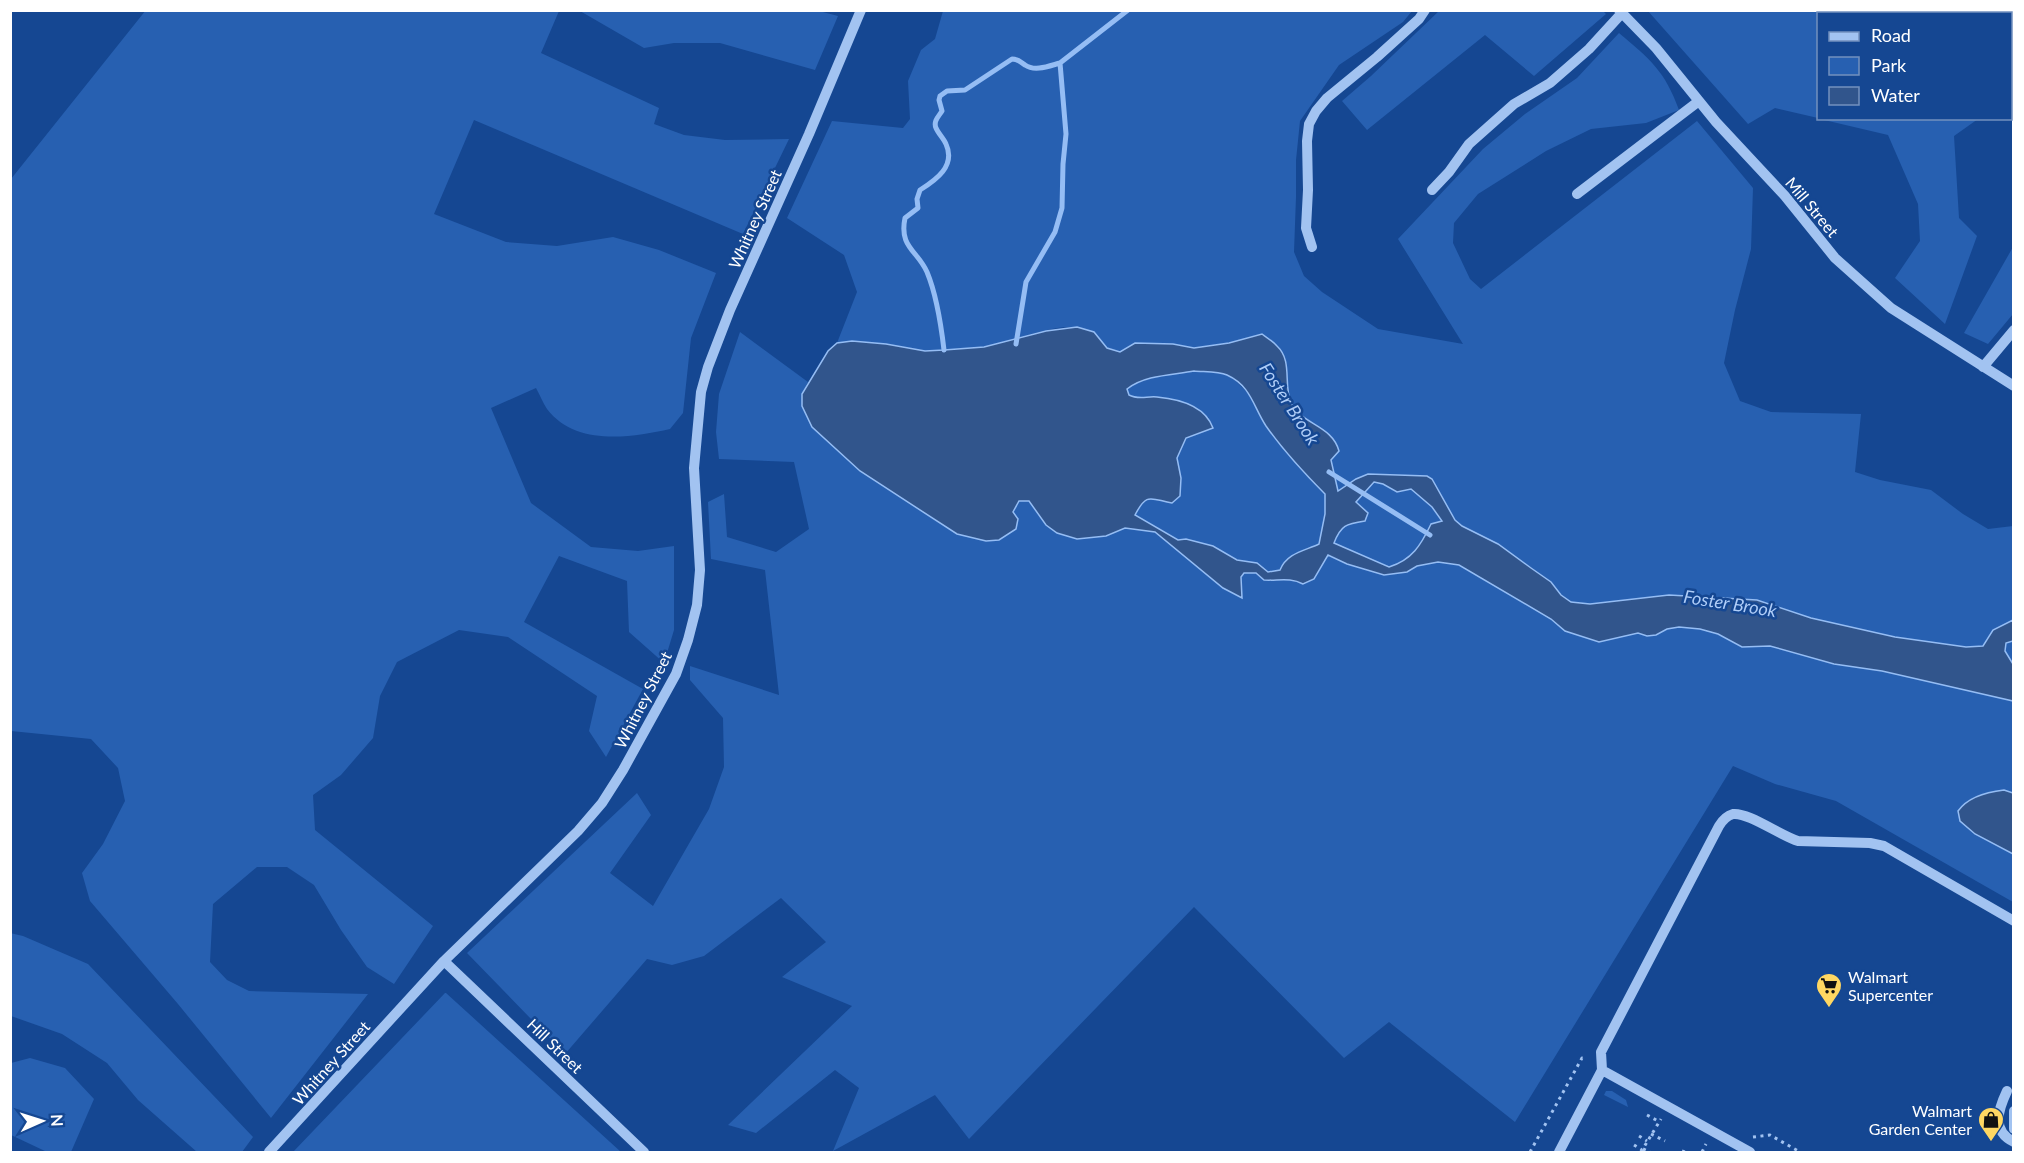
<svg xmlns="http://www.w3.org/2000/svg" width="2024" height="1163" font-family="Lato,sans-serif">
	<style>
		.green { fill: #2760b1 }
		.water { fill: #31558c; stroke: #95bdf4; stroke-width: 1.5; fill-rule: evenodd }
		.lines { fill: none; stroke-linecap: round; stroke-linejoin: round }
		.stream { stroke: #95bdf4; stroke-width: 5 }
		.path { stroke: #a2c3f1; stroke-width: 3; stroke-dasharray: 3 4.5; stroke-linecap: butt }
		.minor { stroke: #a2c3f1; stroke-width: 10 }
		.labels { text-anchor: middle; stroke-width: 5; stroke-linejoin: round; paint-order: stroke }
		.street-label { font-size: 16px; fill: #fff; stroke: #154792 }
		.poi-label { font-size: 16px; fill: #fff; stroke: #154792; text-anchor: start }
		.water-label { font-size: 18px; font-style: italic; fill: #afcdf8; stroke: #154792 }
	</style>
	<rect width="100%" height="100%" fill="#154792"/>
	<path class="green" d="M146,10L559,11L541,53L659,108L654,124L684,135L725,140L789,139L743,234L474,120L434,214L506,242L557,246L613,237L659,250L716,273L691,338L683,413L670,429C630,438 575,446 547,409C543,403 540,395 536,388L491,408L531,503L591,547L638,551L674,546V630L664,663L629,632L627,581L559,556L524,622L643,689L606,757L589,731L597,696L508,637L459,630L397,662L380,696L373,738L341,775L313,795L315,830L433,926L394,984L367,967L341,930L314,885L287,867H257L213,904L210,962L227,980L249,991L368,994L271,1118L178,1004L90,901L82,873L103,844L125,801L118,768L91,739L11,731V179Z
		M1602,10L1606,14L1534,76L1485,35L1367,130L1342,101L1371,76L1439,11Z
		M819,11L838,16L815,70L720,43H674L644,48L580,11Z
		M943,11H1412L1403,22L1339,65L1300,121L1296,160V197L1294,252L1304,276L1322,292L1378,329L1463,344L1398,239L1483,149L1525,114L1577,78L1619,33C1650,59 1665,71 1679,110L1646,123L1591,129L1546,151L1478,194L1454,223L1453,243L1470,279L1481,289L1697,121L1753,188L1751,249L1735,310L1724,363L1740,401L1771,412L1861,414L1855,472L1880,480L1931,490L1963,514L1988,529L2013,526V793L2004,790L1960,821L1975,834L2013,854V902L1836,801L1775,784L1733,766L1515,1122L1389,1022L1344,1058L1194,907L969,1139L935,1095L833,1151L859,1088L835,1070L756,1133L728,1125L852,1006L782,977L826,942L781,898L704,956L672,965L647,959L565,1054L467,953L637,793L651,815L610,873L653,906L709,809L724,767L723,718L690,680V666L779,695L765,570L711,559L708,502L724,494L727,537L776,552L809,529L794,462L719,459L716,432L719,394L740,332L808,382L802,394L812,427L829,442L927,515L1010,499L1143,501L1151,497L1160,501L1175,442L1209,418L1194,406L1159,397L1135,398L1129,395L1127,389C1145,375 1206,366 1227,375C1237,380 1243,390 1252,396C1259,401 1283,403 1293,405L1287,389V364L1262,334L1229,343L1194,348L1173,344L1135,343L1120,352L1107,348C1099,337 1092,331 1078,328C1057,322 1007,343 984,347C967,350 940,352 924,351C894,348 867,339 837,343L857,292L844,255L787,218L832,121L903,128L910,119L908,81L921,50L935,39Z
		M1648,11H2013V107H2010V14H1818V118L1775,108L1748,124Z
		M1820,119H1978L1954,136L1959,218L1977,236L1945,324L1895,278L1920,241L1918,204L1888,135Z
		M2013,247V314L1988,344L1964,333Z
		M10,933L23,936L88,964L253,1137L242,1152H197L138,1100L107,1063L62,1034L11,1016Z
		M445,993H446L621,1152H293Z
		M30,1058L65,1068L94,1099L71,1152H47L11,1135V1063Z
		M1606,1091H1612L1626,1100L1628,1107L1604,1095Z"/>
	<path class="water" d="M1077,327L1094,332L1107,348L1120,352L1135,343L1173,344L1194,348L1229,343L1262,334C1267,338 1273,341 1277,346C1293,361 1283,384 1291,403C1302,425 1332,425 1339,451L1331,460L1338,491L1356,479L1368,474L1427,476L1432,479L1455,520L1462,526L1498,544L1531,568L1551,582L1561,595L1571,602L1590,604L1669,595L1757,600L1811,618L1895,637L1966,647L1983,646L1993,630L2013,620V641L2006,643L2005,651L2013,664V701L1882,671L1834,664L1770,646L1742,647L1718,634L1700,629L1679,627L1667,629L1656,635L1647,636L1638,633L1599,642L1565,631L1551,619L1459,565L1438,562L1417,566L1407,572L1384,575L1347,564L1328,555L1314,579L1303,584C1290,577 1278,581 1264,580L1256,573H1244L1241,577L1242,598L1223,588L1155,532L1125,528L1106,536L1077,539L1057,533L1046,525L1029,501H1019L1013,512L1018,519L1016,529L999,540L986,541L957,534L860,471L812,427L802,406V394L828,351L837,343L852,341L886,344L925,351L944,350L984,347L1046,331ZM1194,371C1204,372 1218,371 1227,375C1251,386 1253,406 1266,426C1283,450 1304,473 1325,494V514L1319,544C1304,551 1287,553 1280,570L1268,572L1257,563L1237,560L1213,546L1186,539L1178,540L1135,515C1147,492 1150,499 1172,503L1180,496L1181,478L1177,458L1186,438L1213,428C1205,406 1179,399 1157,397C1147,396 1138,400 1129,395L1127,389C1145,375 1172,375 1194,371ZM1374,482L1383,484L1397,492L1411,489L1432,507L1442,521L1431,524C1421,545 1412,560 1389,567L1334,543C1341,525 1346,524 1365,521L1368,513L1356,502Z
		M2004,790L2013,793V854L1975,834L1960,821L1958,811C1968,797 1986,792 2004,790Z"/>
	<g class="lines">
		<path class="stream" d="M1016,344L1026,282L1055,232L1062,208L1063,164L1066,134L1060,63L1128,10
			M944,350C941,324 937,296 927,272C917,250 899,247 905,218L918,208L917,199L920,190C936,180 956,166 946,144C944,139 938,133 936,128C933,121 939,116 942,111L939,100L940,96L947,91L965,90L1012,59C1019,59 1020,62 1025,65C1035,72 1049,66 1060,63
			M1329,472L1430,535"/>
		<path class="path" d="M1647,1115L1658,1121
			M1651,1134L1665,1141
			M1639,1136L1647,1141
			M1753,1137L1770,1135L1800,1152
			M1634,1145L1642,1150
			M1643,1149L1650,1152
			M1682,1151L1685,1152
			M1530,1152L1582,1058L1587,1059
			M1641,1152L1661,1119
			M1702,1152L1706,1144"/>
		<path class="minor" d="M1619,10L1656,48L1716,122L1785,196L1835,258L1891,308L2014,386
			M1432,190L1449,172L1469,144L1514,104L1550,83L1589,49L1622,13
			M1577,194L1699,101
			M1312,247L1306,228L1308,190L1307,141L1309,124L1316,111L1327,98L1377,57L1419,19L1425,10
			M1983,367L2014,330
			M444,961L644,1152
			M1602,1070L1750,1152
			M2007,1091C1998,1110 1991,1131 2014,1142
			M2014,1111V1129
			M269,1152L444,961L578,831L602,803L623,770L676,674L688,640L697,605L700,570L694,468L701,392L708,367L730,310L809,134L861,10
			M1559,1152L1602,1070L1601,1052L1719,826C1722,821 1726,816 1733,814C1748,812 1781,836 1798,841L1870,843L1884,846L2014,921"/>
	</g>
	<defs>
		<symbol id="supermarket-pin" viewBox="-11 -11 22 30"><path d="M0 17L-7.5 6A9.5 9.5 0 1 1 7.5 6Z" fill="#ffd762" stroke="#154792"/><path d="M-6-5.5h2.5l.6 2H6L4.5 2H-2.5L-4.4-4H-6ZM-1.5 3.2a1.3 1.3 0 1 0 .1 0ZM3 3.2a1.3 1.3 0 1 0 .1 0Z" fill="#111"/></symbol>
		<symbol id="shop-pin" viewBox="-11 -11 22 30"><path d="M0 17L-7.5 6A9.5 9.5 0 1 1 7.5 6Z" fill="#ffd762" stroke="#154792"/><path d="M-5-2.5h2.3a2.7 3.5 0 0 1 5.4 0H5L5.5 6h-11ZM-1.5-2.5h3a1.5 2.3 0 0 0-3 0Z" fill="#111"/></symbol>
	</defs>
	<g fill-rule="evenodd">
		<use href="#supermarket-pin" x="1814" y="971" width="30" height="40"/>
		<use href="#shop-pin" x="1976" y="1105" width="30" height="40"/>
	</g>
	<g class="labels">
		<g class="street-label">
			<text transform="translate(1812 207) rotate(50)" y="6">Mill Street</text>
			<text transform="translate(755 219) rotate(-66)" y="6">Whitney Street</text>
			<text transform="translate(643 700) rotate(-63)" y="6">Whitney Street</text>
			<text transform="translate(555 1046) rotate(44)" y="6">Hill Street</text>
			<text transform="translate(331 1063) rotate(-48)" y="6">Whitney Street</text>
		</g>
		<g class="poi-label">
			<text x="1848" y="983">Walmart<tspan x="1848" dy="18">Supercenter</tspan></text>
			<text x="1972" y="1117" text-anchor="end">Walmart<tspan x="1972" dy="18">Garden Center</tspan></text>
		</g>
		<g class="water-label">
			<text transform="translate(1289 404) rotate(57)" y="6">Foster Brook</text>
			<text transform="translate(1730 604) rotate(9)" y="6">Foster Brook</text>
		</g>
	</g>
	<rect width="2024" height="1163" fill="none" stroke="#ffffff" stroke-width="24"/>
	<rect x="1817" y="12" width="195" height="108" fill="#154792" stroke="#7391be" stroke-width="1.5"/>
	<rect x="1829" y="32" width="30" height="9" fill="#a2c3f1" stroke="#7391be" stroke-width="1.5"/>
	<text x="1871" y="42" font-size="18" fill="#ffffff">Road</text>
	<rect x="1829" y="57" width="30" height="18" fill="#2760b1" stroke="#7391be" stroke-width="1.5"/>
	<text x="1871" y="72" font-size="18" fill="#ffffff">Park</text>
	<rect x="1829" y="87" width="30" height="18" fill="#31558c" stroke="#7391be" stroke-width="1.5"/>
	<text x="1871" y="102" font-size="18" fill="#ffffff">Water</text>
	<g transform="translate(42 1121) rotate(87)" stroke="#154792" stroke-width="4.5" paint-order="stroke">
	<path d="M0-4.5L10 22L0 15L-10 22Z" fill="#ffffff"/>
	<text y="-9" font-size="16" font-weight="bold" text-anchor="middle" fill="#ffffff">N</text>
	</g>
</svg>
